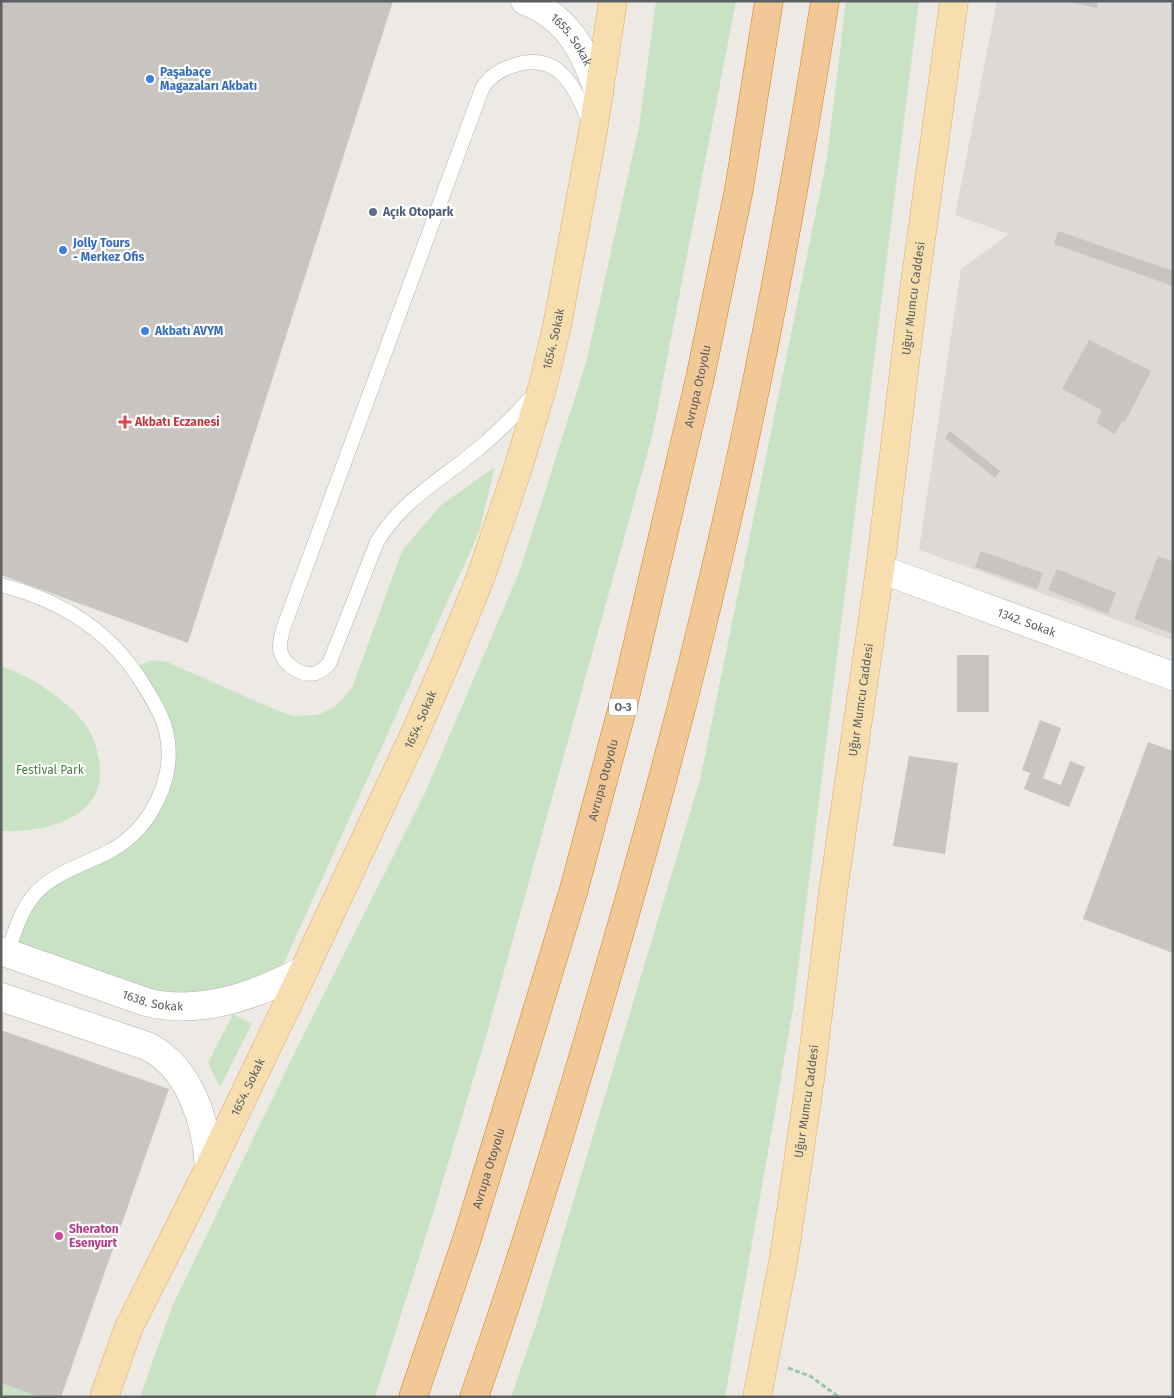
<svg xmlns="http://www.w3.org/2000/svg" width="1174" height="1398" font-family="'Fira Sans',sans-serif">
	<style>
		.industrial { fill: #dcd9d6 }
		.green { fill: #c9e2c3 }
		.building { fill: #c8c4c0 }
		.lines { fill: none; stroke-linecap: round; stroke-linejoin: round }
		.lane-casing { stroke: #afb2b5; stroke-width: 15 }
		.street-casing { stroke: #afb2b5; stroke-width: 29 }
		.secondary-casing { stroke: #b0b4b7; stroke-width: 29 }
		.primary-casing { stroke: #e3a967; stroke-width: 29 }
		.highway-casing { stroke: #d97917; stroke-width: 29 }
		.path { stroke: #a0c7a4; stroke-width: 3; stroke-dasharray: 5 2.5; stroke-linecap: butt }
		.lane { stroke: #fff; stroke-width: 14 }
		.street { stroke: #fff; stroke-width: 28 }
		.secondary { stroke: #fff; stroke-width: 28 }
		.primary { stroke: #f6deaf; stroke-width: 28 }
		.highway { stroke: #f2c996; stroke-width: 28 }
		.shop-dot { fill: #3f7fe0; stroke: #fff; stroke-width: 2 }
		.service-dot { fill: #5c6f8a; stroke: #fff; stroke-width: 2 }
		.health-dot { fill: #e0444e; stroke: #fff; stroke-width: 2 }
		.hotel-dot { fill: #d1479c; stroke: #fff; stroke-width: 2 }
		.labels { text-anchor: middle; stroke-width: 4.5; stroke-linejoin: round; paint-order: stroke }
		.shield { fill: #fff; stroke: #8d9092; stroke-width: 1 }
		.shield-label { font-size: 11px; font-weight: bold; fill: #5c6063 }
		.street-label { font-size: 12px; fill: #5c6063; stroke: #fff }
		.shop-label { font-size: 12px; font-weight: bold; fill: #366cbe; stroke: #fff; text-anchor: start }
		.service-label { font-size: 12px; font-weight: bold; fill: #4e5e75; stroke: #fff; text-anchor: start }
		.health-label { font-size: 12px; font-weight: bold; fill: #be3a42; stroke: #fff; text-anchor: start }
		.park-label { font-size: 12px; fill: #47803e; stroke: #fff }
		.hotel-label { font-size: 12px; font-weight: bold; fill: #b23c85; stroke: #fff; text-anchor: start }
	</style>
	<rect width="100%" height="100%" fill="#ede9e4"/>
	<path class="industrial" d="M997,1H1173V640L919,550L961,269L1009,234L955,215Z"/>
	<path class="green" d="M656,1H736L652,437L487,1033L435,1207L375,1397H140L172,1307L295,1052L425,793L520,570L586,363L639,127Z
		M846,1H919L793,1009L725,1397H511L536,1325L700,780L827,158Z
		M495,467L479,532L274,985L194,1007L8,953L28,904L99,855L150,813L168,744L133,668L153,660L167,662L276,710L293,716L317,715L335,707L352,688L402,551L441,505Z
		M1,666C32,677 65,698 85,724C93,734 97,748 99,760C110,817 46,833 1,831Z
		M233,1014L252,1024L220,1087L208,1063Z
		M1,1383L40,1397H1Z"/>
	<path class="building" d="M1,1H393L188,643L1,575Z
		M1066,1H1098L1097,8Z
		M1058,231L1173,271V286L1054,244Z
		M1089,340L1151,371L1125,422L1122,421L1115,434L1096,423L1102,410L1062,389Z
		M950,431L1000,471L995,478L945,438Z
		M981,551L1043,573L1037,589L975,567Z
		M1158,556L1173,562V634L1134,619Z
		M1057,569L1116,593L1108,614L1048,590Z
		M957,655H989V712H957Z
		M1040,720L1061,728L1043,778L1061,785L1070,761L1085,767L1069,807L1024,789L1030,773L1022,770Z
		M1148,742L1173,751V953L1083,919Z
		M909,756L958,763L945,854L893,846Z
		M1,1030L169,1089L61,1397H40L1,1383Z"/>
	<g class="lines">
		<defs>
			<path id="lane" d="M535,393C517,413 499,432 478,449C442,479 401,501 377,542L329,664C325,668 322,671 316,673C301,677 282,664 280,649C279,642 282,635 283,629L482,89C489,77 499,70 512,66C558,50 575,86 589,122
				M1,585C60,600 111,631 143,684C152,699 162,714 166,731C177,776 152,827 112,850C86,864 54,872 34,895C20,912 14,933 8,953"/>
			<g id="street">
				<path id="s1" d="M880,569L1173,676"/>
				<path id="s2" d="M1,951L146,1002C201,1016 256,995 304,970"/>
				<path d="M1,997L147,1046C190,1067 207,1123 209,1168"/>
			</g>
			<g id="secondary">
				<path id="s3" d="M525,1C568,17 586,53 599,94"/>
			</g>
			<g id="primary">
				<path id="s4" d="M104,1397L129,1327L209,1168L304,970L414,735L446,662L480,579L518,468L543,385L557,326L593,131L613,1"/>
				<path id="s5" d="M757,1397L784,1257L810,1080L833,892L880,569L913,297L954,1"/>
			</g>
			<g id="highway">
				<path id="s6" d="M413,1397L467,1239L521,1063L574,889L623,706L700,378L739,189L769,1"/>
				<path d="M474,1397C519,1270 559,1140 597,1010C641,862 682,713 717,563C761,377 795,190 825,1"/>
			</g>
		</defs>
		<use href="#lane" class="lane-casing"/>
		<use href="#street" class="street-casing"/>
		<use href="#secondary" class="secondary-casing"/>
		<use href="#primary" class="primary-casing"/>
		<use href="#highway" class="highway-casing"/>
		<path class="path" d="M788,1368L810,1376L839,1397"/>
		<use href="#lane" class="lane"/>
		<use href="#street" class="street"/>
		<use href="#secondary" class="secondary"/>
		<use href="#primary" class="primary"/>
		<use href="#highway" class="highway"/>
	</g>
	<g class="shop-dot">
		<circle cx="150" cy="79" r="5"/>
		<circle cx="63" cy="250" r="5"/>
		<circle cx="145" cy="331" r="5"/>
	</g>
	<circle class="service-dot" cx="373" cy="212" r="5"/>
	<path class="health-dot" d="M122.5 414.5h5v5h5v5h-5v5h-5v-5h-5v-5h5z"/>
	<circle class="hotel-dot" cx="59" cy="1236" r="5"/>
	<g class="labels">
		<rect class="shield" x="609" y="698.5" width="28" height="17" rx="4"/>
		<g class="shield-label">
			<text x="623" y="711">O-3</text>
		</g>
		<g class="street-label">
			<text dy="4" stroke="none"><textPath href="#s3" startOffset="62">1655. Sokak</textPath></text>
			<text dy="4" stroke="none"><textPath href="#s5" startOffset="1110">Uğur Mumcu Caddesi</textPath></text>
			<text dy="4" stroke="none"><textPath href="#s4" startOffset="1152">1654. Sokak</textPath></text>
			<text dy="4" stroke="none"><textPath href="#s6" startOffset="1051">Avrupa Otoyolu</textPath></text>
			<text dy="4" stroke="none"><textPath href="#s1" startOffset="156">1342. Sokak</textPath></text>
			<text dy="4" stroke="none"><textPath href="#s5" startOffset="705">Uğur Mumcu Caddesi</textPath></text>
			<text dy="4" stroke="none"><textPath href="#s4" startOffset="748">1654. Sokak</textPath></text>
			<text dy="4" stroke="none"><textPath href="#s6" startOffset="646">Avrupa Otoyolu</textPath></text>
			<text dy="4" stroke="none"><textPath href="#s2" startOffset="160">1638. Sokak</textPath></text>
			<text dy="4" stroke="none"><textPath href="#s4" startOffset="342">1654. Sokak</textPath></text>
			<text dy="4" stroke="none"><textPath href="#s5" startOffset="300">Uğur Mumcu Caddesi</textPath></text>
			<text dy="4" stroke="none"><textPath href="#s6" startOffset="241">Avrupa Otoyolu</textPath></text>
		</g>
		<g class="shop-label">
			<text x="160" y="76">Paşabaçe<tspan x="160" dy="14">Magazaları Akbatı</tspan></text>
			<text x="73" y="247">Jolly Tours<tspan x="73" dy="14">- Merkez Ofis</tspan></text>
			<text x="155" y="335">Akbatı AVYM</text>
		</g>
		<g class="service-label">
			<text x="383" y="216">Açık Otopark</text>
		</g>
		<g class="health-label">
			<text x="135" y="426">Akbatı Eczanesi</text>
		</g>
		<g class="park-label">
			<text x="50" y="774">Festival Park</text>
		</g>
		<g class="hotel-label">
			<text x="69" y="1233">Sheraton<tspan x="69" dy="14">Esenyurt</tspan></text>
		</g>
	</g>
	<rect width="1174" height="1398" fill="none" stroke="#5c6063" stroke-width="5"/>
</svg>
